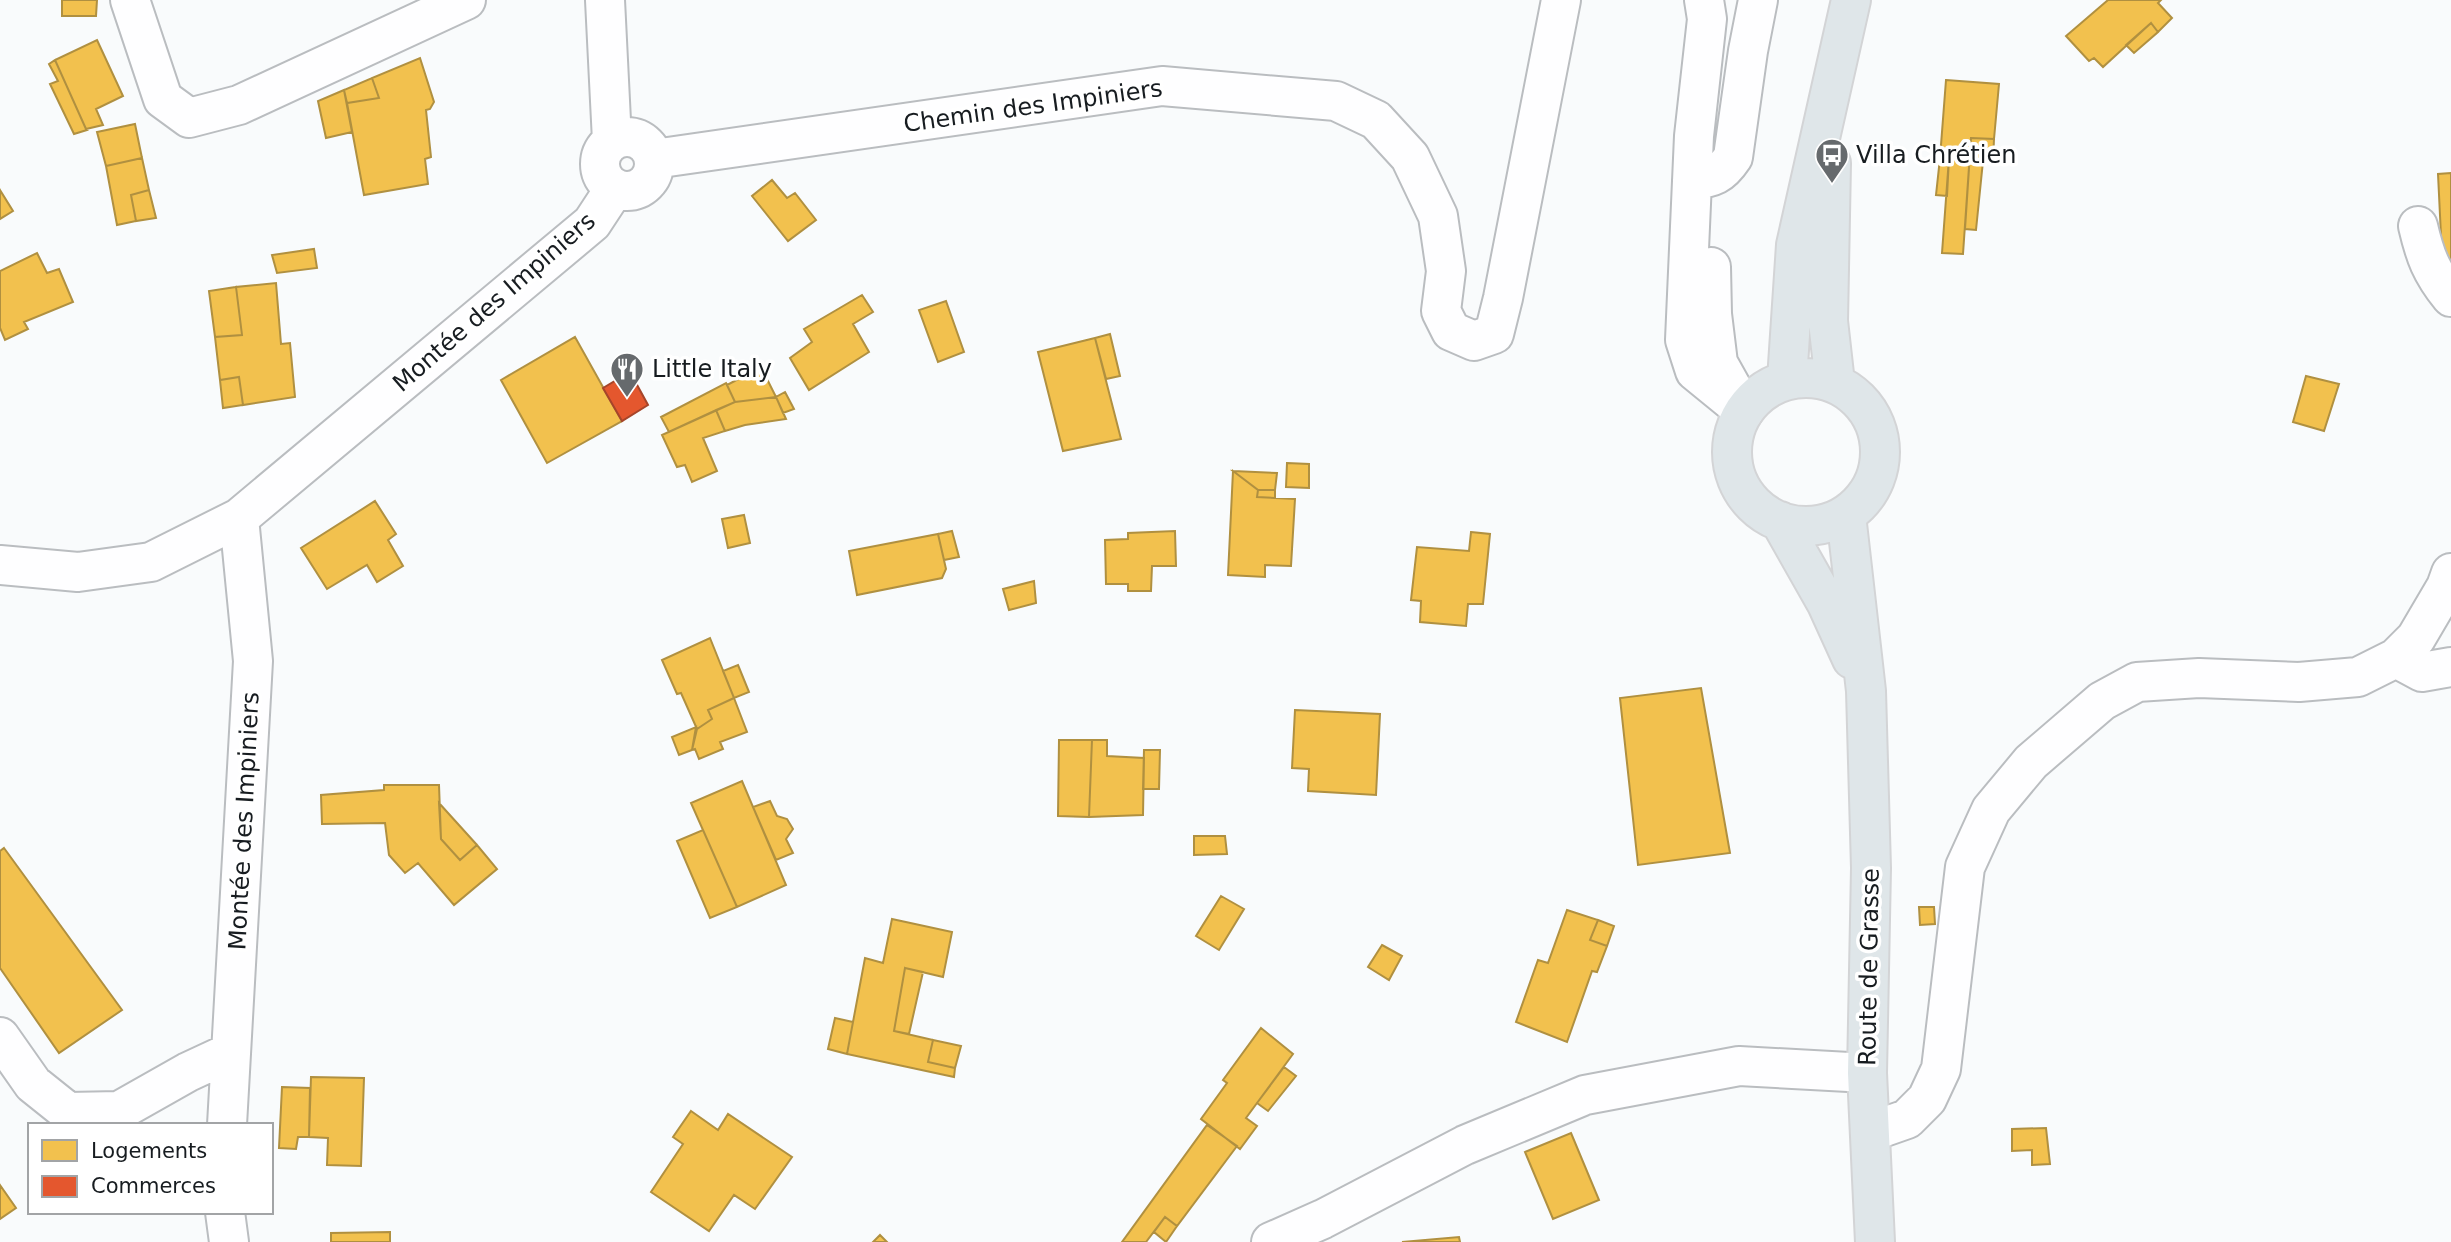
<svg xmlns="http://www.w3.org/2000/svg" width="2451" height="1242" font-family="'DejaVu Sans',sans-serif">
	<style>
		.homes { fill: #f2c14e; stroke: #b09040; stroke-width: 2 }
		.shops { fill: #e4572e; stroke: #a6452a; stroke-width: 2 }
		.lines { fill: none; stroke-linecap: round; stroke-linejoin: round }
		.minor-casing { stroke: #babdc0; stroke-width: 42 }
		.major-casing { stroke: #d3d4d6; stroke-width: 42 }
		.minor { stroke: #fefeff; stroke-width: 38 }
		.major { stroke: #dfe6e9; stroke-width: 38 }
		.labels { text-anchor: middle; stroke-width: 7; stroke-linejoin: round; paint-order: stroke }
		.street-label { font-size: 24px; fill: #171c20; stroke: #fff }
		.poi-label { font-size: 24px; fill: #171c20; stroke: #fff; text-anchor: start }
	</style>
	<rect width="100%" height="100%" fill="#f9fbfc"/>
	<path class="homes" d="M62,0H97L96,16H62Z
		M2108,0H2161L2158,3L2172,18L2158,32L2151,23L2103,67L2094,58L2089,61L2066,36Z
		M2151,23L2158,32L2134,53L2126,45Z
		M97,40L123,96L96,109L103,125L86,129L55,60Z
		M420,58L434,102L430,109L426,110L431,157L425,159L428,184L364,195L347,103L379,98L372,78Z
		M55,60L86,129L87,130L74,134L50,84L58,81L49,64Z
		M372,78L379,98L347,103L344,90Z
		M1946,80L1999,84L1994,139L1971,138L1963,254L1942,253L1949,158H1940Z
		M344,90L352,132L326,138L318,101Z
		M135,124L142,158L106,166L97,132Z
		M1971,138L1994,139L1993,162L1983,161L1976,230L1965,229Z
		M142,158L149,190L131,195L136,221L117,225L106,166Z
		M1940,158H1949L1947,196L1936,195Z
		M2451,173V276L2443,277L2438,174Z
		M772,180L787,198L795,193L816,220L788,241L752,196Z
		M0,190L13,211L0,219Z
		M149,190L156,218L136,221L131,195Z
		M314,249L317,268L277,273L272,255Z
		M37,253L47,273L59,269L73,302L24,322L28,329L5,340L0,328V271Z
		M276,283L281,344L290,343L295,397L243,405L239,377L220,380L215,337L242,335L236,287Z
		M236,287L242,335L215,337L209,291Z
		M862,295L873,312L853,324L869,352L809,390L790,358L812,342L804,329Z
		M946,301L964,352L938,362L919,310Z
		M1110,334L1120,376L1106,379L1095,338Z
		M575,337L622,421L547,463L501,380Z
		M1095,338L1121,439L1063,451L1038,352Z
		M761,367L776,397L735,402L727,385Z
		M2306,376L2339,384L2324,431L2293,422Z
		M239,377L243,405L223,408L220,380Z
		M726,383L735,402L669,432L661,417Z
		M785,392L794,409L783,413L776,397Z
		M776,397L786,419L745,425L725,431L716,410L735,402Z
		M716,410L725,431L703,438L717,471L692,482L685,465L677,467L662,435Z
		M1287,463L1309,464V488L1286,487Z
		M1233,471L1258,490L1257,497L1295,499L1291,566L1265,565V577L1228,575Z
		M1233,471L1277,473L1275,490H1258Z
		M1258,490H1275V498L1257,497Z
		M375,501L396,534L388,540L403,566L377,582L367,565L327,589L301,548Z
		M744,515L750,543L728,548L722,519Z
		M952,531L959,557L944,560L938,534Z
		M1175,531L1176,566H1152L1151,591H1128V584H1106L1105,540L1128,539V533Z
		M1471,532L1490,534L1483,604H1468L1466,626L1420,622L1421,601L1411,600L1417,547L1469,551Z
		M938,534L946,569L942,578L857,595L849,551Z
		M1034,581L1036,603L1009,610L1003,589Z
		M710,638L734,698L708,710L712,719L697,729L681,693L677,694L662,660Z
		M738,665L749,692L734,698L723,671Z
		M1701,688L1730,853L1638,865L1620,698Z
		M734,698L747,732L720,742L723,749L699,759L695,749L692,750L697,729L712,719L708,710Z
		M1295,710L1380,714L1376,795L1308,791L1309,769L1292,768Z
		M696,727L692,750L679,755L672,737Z
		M1059,740H1092L1089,817L1058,816Z
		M1092,740H1107V756L1144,758L1143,815L1089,817Z
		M1144,750H1160L1159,789H1143Z
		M742,781L786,885L737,907L691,803Z
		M384,785H439L441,839L460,860L477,845L497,869L454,905L418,863L405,873L389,855L385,823L322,824L321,795L384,790Z
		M770,801L777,816L787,819L793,829L786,839L793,853L776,860L753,807Z
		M439,803L477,845L460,860L441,839Z
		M703,830L737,907L710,918L677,841Z
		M1194,836H1225L1227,854L1194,855Z
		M4,848L122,1010L59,1053L0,968V851Z
		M1221,896L1244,909L1219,950L1196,936Z
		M1919,907H1934L1935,924L1920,925Z
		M1567,910L1598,920L1590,940L1607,946L1597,972L1592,971L1567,1042L1516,1022L1538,960L1548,963Z
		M892,919L952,932L943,977L905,968L894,1031L933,1040L928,1062L955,1068L954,1077L847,1054L865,958L883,963Z
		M1598,920L1614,926L1607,946L1590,940Z
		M1382,945L1402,956L1389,980L1368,967Z
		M905,968L923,972L909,1034L894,1031Z
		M835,1018L853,1022L847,1054L828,1049Z
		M1261,1028L1293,1054L1246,1118L1257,1126L1240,1149L1201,1119L1227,1083L1223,1080Z
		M933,1040L961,1046L955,1068L928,1062Z
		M1284,1067L1296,1076L1268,1111L1257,1103Z
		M311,1077L364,1078L361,1166L327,1165L328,1138L309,1137Z
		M282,1087L310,1088L309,1137H298L296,1149L279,1148Z
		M691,1111L718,1130L728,1114L792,1157L755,1209L734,1195L709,1231L651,1192L683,1144L673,1137Z
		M1207,1125L1237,1146L1177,1226L1165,1217L1146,1242H1122Z
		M2046,1128L2050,1164L2032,1165V1150L2012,1151V1129Z
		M1571,1133L1599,1200L1553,1219L1525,1152Z
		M0,1185L16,1208L0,1219Z
		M1165,1217L1177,1226L1166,1242L1154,1232Z
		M390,1232V1242H331V1233Z
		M880,1235L887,1242H873Z
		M1459,1237L1460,1242H1402Z"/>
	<path class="shops" d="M630,372L648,405L622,421L603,388Z"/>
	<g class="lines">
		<defs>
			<path id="minor" d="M130,0L163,99L189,118L239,105L466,0
				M605,0L612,141
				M1704,0L1707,19L1694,136L1685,340L1695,371L1744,411
				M600 164a27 27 0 1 1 54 0a27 27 0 1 1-54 0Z
				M654,159L1162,86L1336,101L1376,120L1410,157L1438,216L1446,271L1441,311L1451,331L1474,341L1494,334L1503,298L1561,0
				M1692,180C1713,178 1721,175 1733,157L1748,51L1758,0
				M2418,226C2425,256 2431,272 2451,297
				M1711,267L1712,314L1718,363L1737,397
				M0,565L78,572L151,562L239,518L592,223L615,188
				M2396,658L2422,672L2451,667
				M0,1037L33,1084L68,1112L119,1111L188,1072L231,1052
				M227,1125L253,661L239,518
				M1870,1132L1907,1119L1927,1099L1941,1069L1965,867L1991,810L2031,762L2102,701L2137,682L2199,678L2299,682L2358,677L2396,658L2416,638L2446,587L2451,573
				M225,1212L229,1242
				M1271,1242L1323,1219L1465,1145L1585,1095L1739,1066L1867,1073"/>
			<path id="major" d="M1831,163L1828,321L1835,383
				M1732 452a74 74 0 1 1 148 0a74 74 0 1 1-148 0Z
				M1787,380L1796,245L1851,0
				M1846,515L1866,691L1871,868L1867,1073L1875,1242
				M1780,521L1827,604L1852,659"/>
		</defs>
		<use href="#minor" class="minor-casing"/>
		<use href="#major" class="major-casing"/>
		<use href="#minor" class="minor"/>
		<use href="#major" class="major"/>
	</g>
	<defs>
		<symbol id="bus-pin" viewBox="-11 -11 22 30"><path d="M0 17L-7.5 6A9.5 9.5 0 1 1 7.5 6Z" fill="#666a6d" stroke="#fff"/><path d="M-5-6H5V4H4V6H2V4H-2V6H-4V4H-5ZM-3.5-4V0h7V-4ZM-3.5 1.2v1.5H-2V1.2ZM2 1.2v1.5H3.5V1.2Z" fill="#fff"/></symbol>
		<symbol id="restaurant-pin" viewBox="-11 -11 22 30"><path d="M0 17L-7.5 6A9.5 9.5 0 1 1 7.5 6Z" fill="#666a6d" stroke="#fff"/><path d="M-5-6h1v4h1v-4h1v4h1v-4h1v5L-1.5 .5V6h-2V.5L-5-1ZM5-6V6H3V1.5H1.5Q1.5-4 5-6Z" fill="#fff"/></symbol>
	</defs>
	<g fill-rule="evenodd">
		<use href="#bus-pin" x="1813" y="136" width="38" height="52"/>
		<use href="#restaurant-pin" x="608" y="350" width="38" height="52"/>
	</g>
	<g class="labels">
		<g class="street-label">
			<text transform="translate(1033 106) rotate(-8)" y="8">Chemin des Impiniers</text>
			<text transform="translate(494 302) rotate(-41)" y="8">Montée des Impiniers</text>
			<text transform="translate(244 821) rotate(-87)" y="8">Montée des Impiniers</text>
			<text transform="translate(1869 967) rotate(-89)" y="8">Route de Grasse</text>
		</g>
		<g class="poi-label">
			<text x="1856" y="163">Villa Chrétien</text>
			<text x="652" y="377">Little Italy</text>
		</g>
	</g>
	<rect x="28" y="1123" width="245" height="91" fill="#ffffff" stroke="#a2a4a6" stroke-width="2"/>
	<rect x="42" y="1140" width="35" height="21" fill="#f2c14e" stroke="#a2a4a6" stroke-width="2"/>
	<text x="91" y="1158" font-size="21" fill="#171c20">Logements</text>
	<rect x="42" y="1176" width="35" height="21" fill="#e4572e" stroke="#a2a4a6" stroke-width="2"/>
	<text x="91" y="1193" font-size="21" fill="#171c20">Commerces</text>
</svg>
